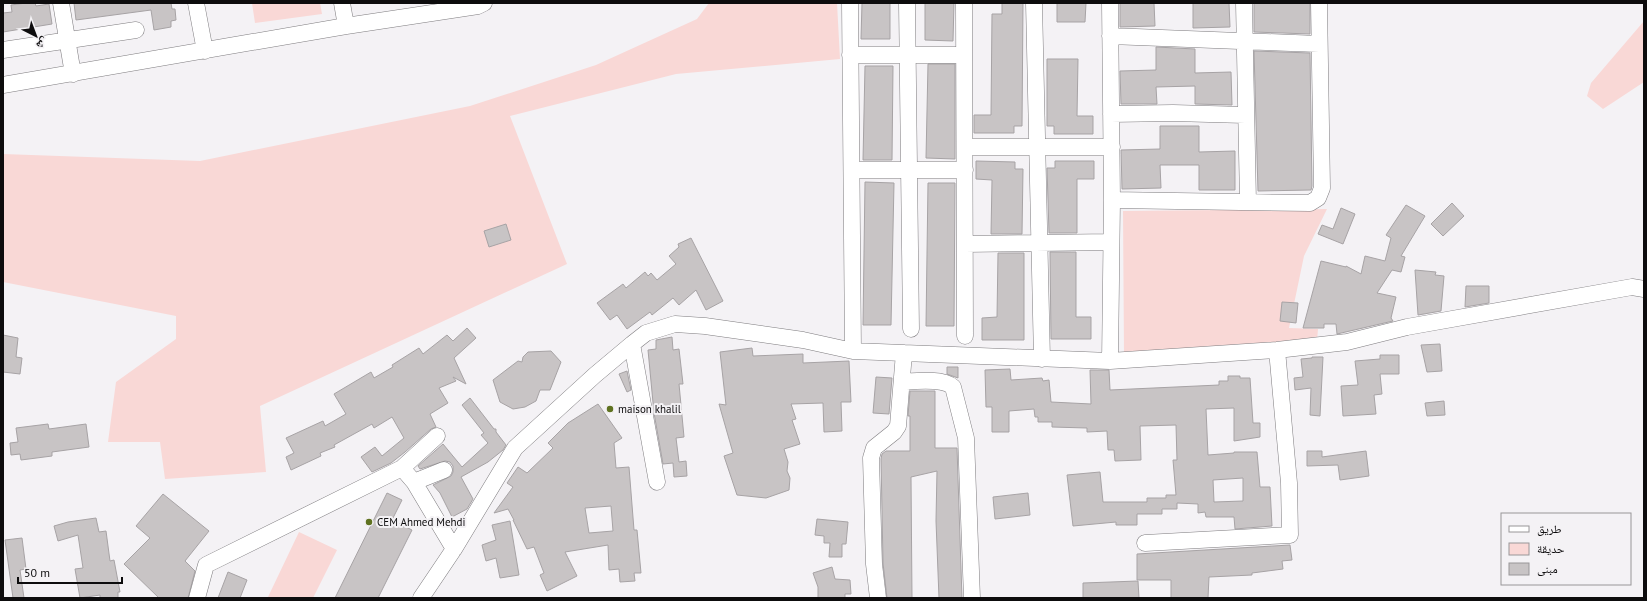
<svg xmlns="http://www.w3.org/2000/svg" width="1647" height="601" font-family="'PT Sans','Noto Naskh Arabic',sans-serif">
	<style>
		.green { fill: #f9d8d6 }
		.building { fill: #c8c4c5; stroke: #a7a3a5; fill-rule: evenodd }
		.lines { fill: none; stroke-linecap: round; stroke-linejoin: round }
		.street-casing { stroke: #7e7c7f; stroke-width: 17 }
		.street { stroke: #fff; stroke-width: 16 }
		.poi-dot { fill: #5f7220; stroke: #f4f2f5; stroke-width: 1.5 }
		.labels { text-anchor: middle; stroke-width: 4; stroke-linejoin: round; paint-order: stroke }
		.poi-label { font-size: 11px; fill: #0d0c0d; stroke: #f4f2f5; text-anchor: start }
	</style>
	<rect width="100%" height="100%" fill="#f4f2f5"/>
	<path class="green" d="M252,3H320L322,14L255,23Z
		M709,3H837L840,59L676,74L510,116L567,264L260,406L266,472L165,479L160,442H108L116,382L176,339V316L3,282V154L200,161L470,106L596,65L697,19Z
		M1644,21V82L1603,109L1587,96L1591,83Z
		M1327,209L1304,256L1289,328L1318,329L1317,341L1124,353L1123,211Z
		M299,532L337,550L313,598H270L268,597Z"/>
	<path class="building" d="M26,3H35L36,6L49,4L52,24L3,32V13L12,12L11,5Z
		M74,3H171L172,9H175L176,20L171,21V27L154,30L151,10L76,20Z
		M862,3H890V39H861Z
		M925,3H954L953,41L925,40Z
		M1002,3H1023L1022,126H1014V133H974V115H991L992,14H1002Z
		M1057,3H1086L1085,22H1057Z
		M1120,3H1154L1155,26L1120,27Z
		M1193,3H1229L1230,27L1193,28Z
		M1254,3H1310V34L1254,32Z
		M1156,47L1195,49V73L1231,72L1232,105L1195,104V86L1156,87L1157,104H1121L1120,71L1156,70Z
		M1254,51L1310,53L1312,186L1311,190L1258,191Z
		M1047,59H1078L1077,116H1093V134H1054V126H1047Z
		M928,64H955V159L926,158Z
		M865,66H893L892,160H863Z
		M1160,126H1199V152L1235,151V190H1199V165H1160L1161,188L1122,189L1121,150L1160,149Z
		M976,161L1015,162V169H1023L1022,234H991L992,180L976,179Z
		M1055,161H1094V179H1077V233H1049L1047,168H1055Z
		M865,182L894,183L891,325H863Z
		M928,183H955L954,326H926Z
		M1452,203L1464,216L1443,236L1431,224Z
		M1406,205L1425,216L1401,256L1405,257L1401,272L1392,270L1377,293L1396,297L1391,318L1393,321L1337,334L1336,324H1324V328H1303L1321,261L1346,267V266L1361,274L1365,256L1385,261L1391,238L1386,235Z
		M1341,208L1355,214L1343,244L1318,234L1322,225L1333,229Z
		M506,224L511,240L489,247L484,231Z
		M691,238L723,301L706,310L696,290L679,305L673,298L652,315L650,312L627,329L617,315L610,320L597,303L623,284L626,288L645,272L648,276L651,273L657,280L676,264L669,256L679,247L678,244Z
		M1050,252H1076V317H1091V339H1051Z
		M998,253H1024V340H982V318L997,317Z
		M1415,270L1436,272L1435,275L1444,276L1441,311L1418,315Z
		M1466,286H1489V303L1465,307Z
		M1282,302L1298,303L1296,323L1280,321Z
		M467,328L476,338L454,358L466,384L453,377L456,381L439,388L448,403L430,414L436,427L431,429L405,452L391,463L372,472L361,457L375,447L382,456L404,438L392,417L374,428L372,424L334,445L335,447L320,453L321,456L291,470L286,457L294,453L286,438L323,421L325,426L346,414L334,394L371,372L374,378L393,367L392,365L419,348L423,354L447,335L453,341Z
		M3,335L18,338L16,357L22,358L20,374L3,372Z
		M672,337L673,350L679,349L683,384H679L684,437L676,438L679,462L686,461L687,476L674,477L673,463L663,464L654,413L648,350L656,349V340Z
		M1440,344L1442,371L1427,372L1421,345Z
		M752,348L753,356L803,354V363L849,361L851,402H841L842,431L824,432L823,403L791,404L796,419L792,420L800,444L784,449L788,462L787,471L790,478L789,490L766,498L737,495L724,456L733,453L719,404L726,405L720,352Z
		M551,351L561,362L550,390H540L536,401L525,407L513,409L500,402L493,380L518,361L522,362L523,357L528,352Z
		M1380,355H1399V374H1380L1382,394L1374,395L1376,414L1343,416L1341,386L1358,385L1355,361L1380,359Z
		M1312,357H1323L1320,416L1310,415L1311,388L1295,390L1294,378L1303,377L1301,359L1312,358Z
		M947,367H958V378L947,374Z
		M1010,369L1011,380L1042,378L1043,381L1049,380L1051,402L1091,404L1090,370H1109L1110,390L1219,385V381H1228V376H1240V378H1250L1253,423H1260V437L1234,441V408L1206,409L1208,455L1234,453V452H1257L1260,487H1270L1272,526L1235,529L1234,517H1206L1205,512L1198,513V504L1177,503V509H1162V514H1137V525H1116V522L1073,526L1067,475L1100,472L1103,502H1147V498H1166V495H1176L1173,460H1177L1176,425L1140,426L1141,460L1115,461L1114,450H1108L1107,431L1087,432V428L1052,427V422H1038V417H1035L1034,409L1009,411V432H992V407H986L985,370ZM1243,478V501L1214,502L1213,480Z
		M627,371L631,390L627,392L619,374Z
		M876,377L892,378L889,414L873,413Z
		M910,391H935V448H957L962,598H939L936,521L937,471L911,477L912,598H887L883,563L881,459L882,454L886,451H910V416H908Z
		M470,398L494,429H496V432L506,445L503,450L488,462L461,477L473,499L467,509L452,517L440,493L433,485L451,476L453,472V466L450,462L445,461L420,469L418,466L443,444L462,467L488,443L481,435L484,433L462,405Z
		M1444,401L1445,415L1427,416L1425,403Z
		M598,404L622,438L614,443L616,468L629,467L634,530H637L641,573H634L635,581L620,582L619,569L609,570L608,545L565,552L577,576L547,591L540,575L544,573L534,547L527,549L513,520H514L508,509L494,513L513,487L507,483L518,467L527,473L553,448L548,443L568,423ZM611,506L613,531L589,533L585,508Z
		M48,424L49,429L86,424L89,447L52,452V456L21,460L20,454L11,455L10,443L18,442L16,428Z
		M1307,451H1322V457L1366,451L1369,476L1340,480L1338,465L1307,466Z
		M387,493L402,500L392,520L412,530L378,598H335Z
		M1028,493L1030,515L995,519L993,497Z
		M163,494L209,531L185,561L195,571L188,598H159L124,564L150,538L136,526Z
		M96,518L99,532L106,531L110,561L114,560L120,592H118V598H100V595L80,598L75,569L83,568L78,535L58,541L54,526L68,522Z
		M817,519L848,522L846,544H842V557H829L830,543H824V536L815,535Z
		M510,521L519,575L500,578L496,558L486,561L482,545L496,540L492,525Z
		M22,538L26,569L20,570L24,598H13L5,540Z
		M1290,545L1292,560L1282,561L1283,569L1252,573V575L1209,577L1208,598H1171V580H1137V554Z
		M832,567L835,579L850,580L851,594H845V598H818V587L813,573Z
		M228,572L247,580L240,598H218Z
		M1138,581L1139,598H1083V583Z"/>
	<g class="lines">
		<defs>
			<path id="street" d="M61,3L73,74
				M196,3L205,51
				M342,3L346,26
				M850,3L853,351
				M907,3L911,329
				M964,3L965,336
				M1034,3L1042,359
				M1244,3L1248,202
				M1110,36L1319,44
				M3,50L136,30
				M850,55H964
				M3,85L346,26L478,6L484,3
				M1111,114L1173,113L1245,115
				M965,147H1112
				M852,170H965
				M1112,200L1310,203L1318,198L1322,188L1319,3
				M965,244L1111,242
				M632,344L657,482
				M1110,361L1112,200L1110,3
				M903,382C916,381 943,378 953,387L966,438L972,598
				M402,468L414,482L454,549
				M414,482L444,470
				M1145,543L1290,535L1289,483L1277,350
				M197,598L206,565L402,468L437,436
				M421,598L454,549L515,448L595,375L632,344L646,333L675,324L705,326L803,340L853,351L1110,361L1277,350L1347,342L1407,327L1632,287L1644,289
				M878,598L874,564L871,458L874,448L894,432L898,426L904,353"/>
		</defs>
		<use href="#street" class="street-casing"/>
		<use href="#street" class="street"/>
	</g>
	<g class="poi-dot">
		<circle cx="610" cy="409" r="4"/>
		<circle cx="369" cy="522" r="4"/>
	</g>
	<g class="labels">
		<g class="poi-label">
			<text x="618" y="413">maison khalil</text>
			<text x="377" y="526">CEM Ahmed Mehdi</text>
		</g>
	</g>
	<rect width="1647" height="601" fill="none" stroke="#0d0c0d" stroke-width="8"/>
	<rect x="1501" y="513" width="130" height="72" fill="#f4f2f5" stroke="#989698"/>
	<rect x="1509" y="526" width="20" height="6" fill="#ffffff" stroke="#989698"/>
	<text x="1537" y="533" font-size="12" fill="#0d0c0d">طريق</text>
	<rect x="1509" y="543" width="20" height="12" fill="#f9d8d6" stroke="#989698"/>
	<text x="1537" y="553" font-size="12" fill="#0d0c0d">حديقة</text>
	<rect x="1509" y="563" width="20" height="12" fill="#c8c4c5" stroke="#989698"/>
	<text x="1537" y="573" font-size="12" fill="#0d0c0d">مبنى</text>
	<g transform="translate(36 36) rotate(138)" stroke="#f4f2f5" stroke-width="3" paint-order="stroke">
	<path d="M0-3L7 15L0 10L-7 15Z" fill="#0d0c0d"/>
	<text y="-6" font-size="11" font-weight="bold" text-anchor="middle" fill="#0d0c0d">ش</text>
	</g>
	<path d="M18 577v6h104v-6" fill="none" stroke="#0d0c0d" stroke-width="2"/>
	<text x="24" y="577" font-size="12" fill="#0d0c0d" stroke="#f4f2f5" stroke-width="3" paint-order="stroke">50 m</text>
</svg>
